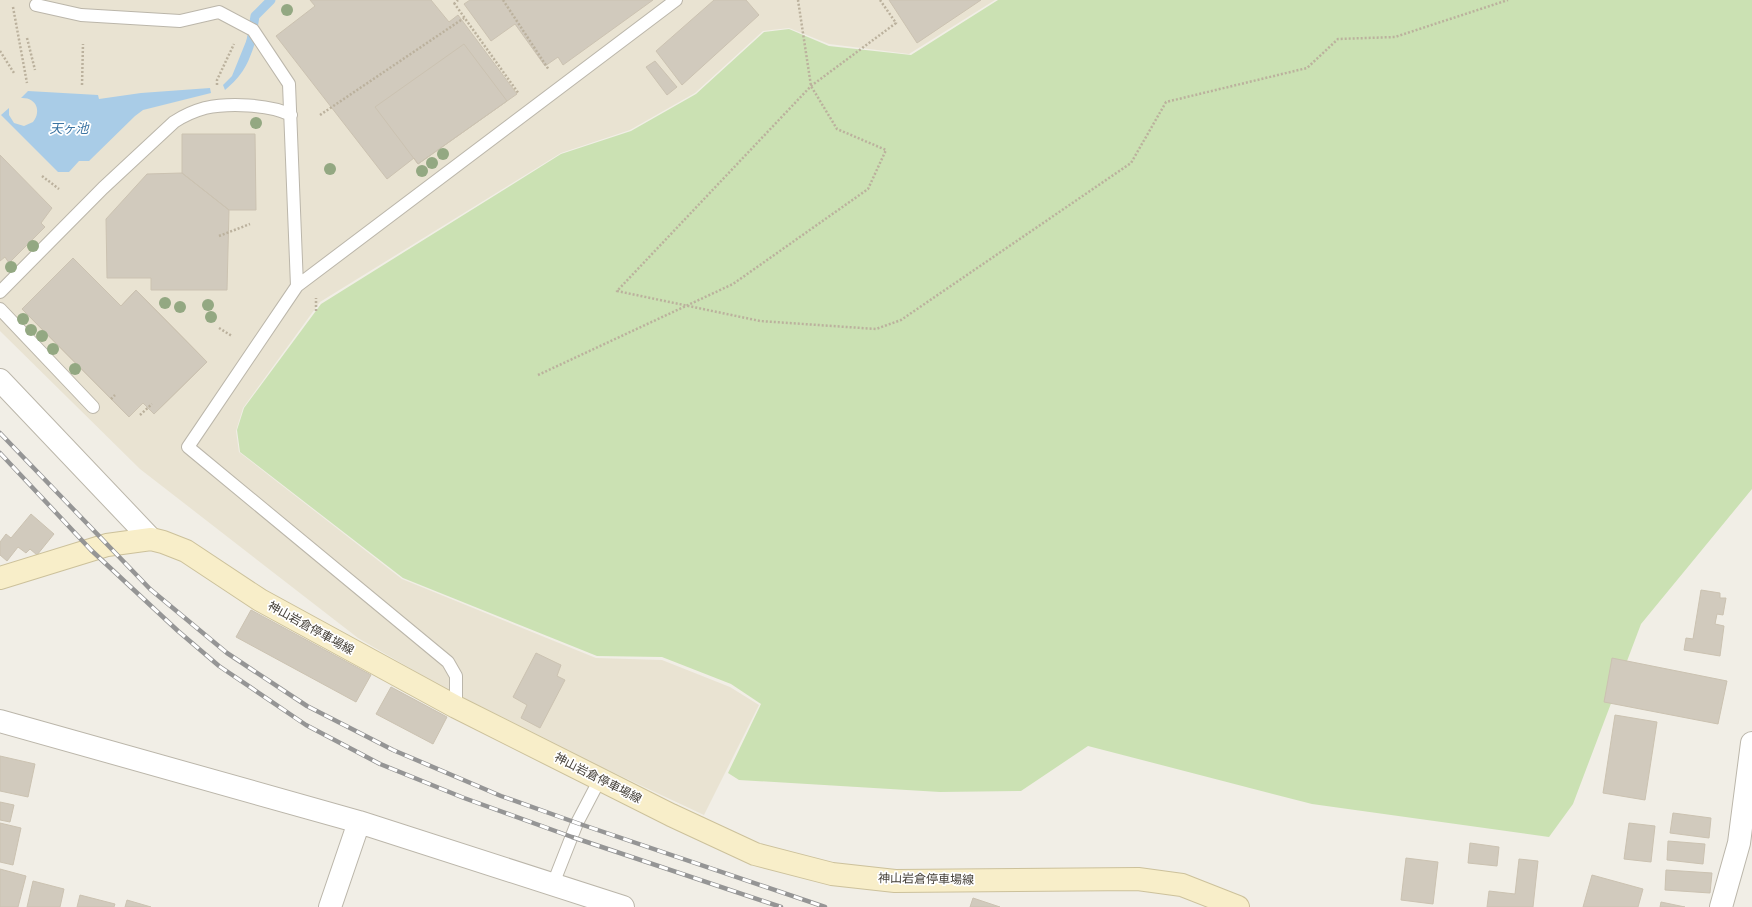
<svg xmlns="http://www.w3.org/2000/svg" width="1752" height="907" font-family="'Exo 2','Noto Sans JP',sans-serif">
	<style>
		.education { fill: #e9e3d2 }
		.green { fill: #cbe1b3 }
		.water { fill: #a9cce7 }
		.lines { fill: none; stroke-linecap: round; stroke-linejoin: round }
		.stream { stroke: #a9cce7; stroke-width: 9 }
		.building { fill: #d1cabd; stroke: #cbc2b1 }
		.service-casing { stroke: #bbb6aa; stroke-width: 14 }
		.minor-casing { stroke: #bbb6aa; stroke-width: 24 }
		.tertiary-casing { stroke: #bbb6aa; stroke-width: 24 }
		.secondary-casing { stroke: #ccc19b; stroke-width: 24 }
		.path { stroke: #bbb19d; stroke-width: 2.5; stroke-dasharray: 2 2; stroke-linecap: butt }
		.service { stroke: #fff; stroke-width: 12 }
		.minor { stroke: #fff; stroke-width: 22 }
		.tertiary { stroke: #fff; stroke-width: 22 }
		.secondary { stroke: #f8eec9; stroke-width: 22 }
		.rail-casing { stroke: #959595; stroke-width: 4.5 }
		.rail { stroke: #fff; stroke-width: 3; stroke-dasharray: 9; stroke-linecap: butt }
		.tree { fill: #93a882 }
		.labels { text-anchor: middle; stroke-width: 3.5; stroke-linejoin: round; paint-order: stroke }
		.street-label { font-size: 12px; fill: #433e36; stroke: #fff }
		.water-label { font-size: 13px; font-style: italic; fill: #3c74a2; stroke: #fff }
	</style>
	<rect width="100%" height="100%" fill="#f1eee6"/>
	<path class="education" d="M0,0H995L909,54L829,44L789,28L763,31L695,93L630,130L561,153L320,302L243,408L236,431L239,452L402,579L596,658L662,660L730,687L759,705L704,815L578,756L444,688L358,638L140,469L0,331Z"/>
	<path class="green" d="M998,0H1752V489L1641,624L1573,804L1549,837L1312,804L1088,746L1021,791L940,792L739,780L728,773L761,704L731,684L662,657L597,656L403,578L240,452L237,430L244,408L321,304L561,154L631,131L696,94L764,32L789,29L829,46L911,55Z"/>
	<path class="water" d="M247,39L255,43C248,64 243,75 225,90L223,85L232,76Z
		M210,88L211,93L143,110L135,116L89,161H79L69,172H58L1,115L9,108V115L14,123L24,126L33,122C42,111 36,97 21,98L28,91L98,95L99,99L141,93Z"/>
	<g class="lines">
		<path class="stream" d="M251,41L255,16L271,0"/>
	</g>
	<path class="building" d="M310,0H431L449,22L458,15L517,94L418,164L414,158L387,179L276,36L315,6Z
		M470,0H653L563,65L558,57L545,66L515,24L491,41L464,4Z
		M714,0H746L759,15L682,85L656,51Z
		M889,0H981L917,43Z
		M464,44L507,101L418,164L375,107Z
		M655,61L677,87L667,95L646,67Z
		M182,134H255L256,210H229L182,173Z
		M0,155L52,208L41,223L45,227L9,263L5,257L0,261Z
		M182,173L229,210L227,290H151V278H107L106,219L147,174Z
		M73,258L121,306L136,290L207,362L154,414L143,403L129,417L22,309Z
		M73,258L121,306L136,290L207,362L154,414L143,403L129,417L22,309Z
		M31,514L54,534L37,555L30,549L26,553L18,547L7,561L0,555V542L6,534L11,538Z
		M1701,590L1720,593V598H1726L1723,615L1717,614L1715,624L1724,626L1720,656L1684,650L1686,638L1693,639Z
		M251,610L371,675L356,702L236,637Z
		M536,653L561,665L557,676L565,680L540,728L521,718L527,705L513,697Z
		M1612,658L1727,681L1718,724L1604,702Z
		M391,687L447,717L433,744L376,714Z
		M1615,715L1657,722L1645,800L1603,793Z
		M0,756L35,764L28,797L0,791Z
		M0,802L14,805L10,822L0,820Z
		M1673,813L1711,818L1709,838L1670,833Z
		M0,823L21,828L13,865L0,862Z
		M1629,823L1655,826L1651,862L1624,859Z
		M1668,841L1705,844L1703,864L1667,860Z
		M1470,843L1499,847L1497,866L1468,863Z
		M1406,858L1438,862L1433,904L1401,900Z
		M1519,859L1538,861L1533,907H1487L1489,891L1515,894Z
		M0,869L26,876L18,907H0Z
		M1666,870L1712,873L1710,893L1665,890Z
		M1592,875L1643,889L1638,907H1583Z
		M33,881L64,889L60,907H27Z
		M80,895L115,904L114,907H77Z
		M973,898L1000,907H970Z
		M127,900L151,907H125Z
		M1661,902L1685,907H1660Z"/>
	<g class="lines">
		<defs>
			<path id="service" d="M36,5L81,15L180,21L219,12L253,30L289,84L297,286
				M0,292L103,188L174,122C183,116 194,111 205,108C228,103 269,104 291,115
				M0,309L93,407
				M456,707V676L448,662L188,447L297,286L676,0
				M553,884L577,823L600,779"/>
			<path id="minor" d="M0,380L151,539
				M1721,907L1739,843L1752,743"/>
			<path id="tertiary" d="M0,721L359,822L623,907
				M330,907L359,822"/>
			<path id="secondary" d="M0,578L107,545L151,539L163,542L186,551L260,600L456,707L671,815L755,854L832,874L895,881L1138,879L1182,885L1238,907"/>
		</defs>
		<use href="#service" class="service-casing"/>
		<use href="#minor" class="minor-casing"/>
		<use href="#tertiary" class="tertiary-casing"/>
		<use href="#secondary" class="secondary-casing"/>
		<path class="path" d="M503,0L549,70
			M880,0L896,23L811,86L617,291L760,321L876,329L901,320L1131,163L1166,102L1307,68L1338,39L1395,37L1508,0
			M454,3L519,94
			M454,4L458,0
			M13,7L27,83
			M27,38L35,70
			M0,51L14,73
			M82,85L83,44
			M217,85V80L234,44
			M320,115L464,18
			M42,176L59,189
			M219,236L250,224
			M316,311V298
			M219,328L232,336
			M538,375L733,284L868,189L886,150L837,129L811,86L798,0
			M111,399L115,395
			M140,415L152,404"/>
		<use href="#service" class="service"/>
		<use href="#minor" class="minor"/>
		<use href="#tertiary" class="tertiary"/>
		<use href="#secondary" class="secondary"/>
		<defs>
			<path id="rail" d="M0,433L150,589L227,653L307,706L393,750L501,796L577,823L825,907
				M0,453L91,550L178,631L219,666L306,725L380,764L464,798L572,837L781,907"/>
		</defs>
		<use href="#rail" class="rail-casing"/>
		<use href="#rail" class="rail"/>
	</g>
	<g class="tree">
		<circle cx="287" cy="10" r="6"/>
		<circle cx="256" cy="123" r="6"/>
		<circle cx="443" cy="154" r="6"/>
		<circle cx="432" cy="163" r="6"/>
		<circle cx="330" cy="169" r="6"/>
		<circle cx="422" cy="171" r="6"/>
		<circle cx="33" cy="246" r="6"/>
		<circle cx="11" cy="267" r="6"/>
		<circle cx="165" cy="303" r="6"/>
		<circle cx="208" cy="305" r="6"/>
		<circle cx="180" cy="307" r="6"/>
		<circle cx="211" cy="317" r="6"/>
		<circle cx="23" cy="319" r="6"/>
		<circle cx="31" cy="330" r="6"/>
		<circle cx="42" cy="336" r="6"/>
		<circle cx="53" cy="349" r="6"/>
		<circle cx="75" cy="369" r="6"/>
	</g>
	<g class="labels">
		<g class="street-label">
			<text transform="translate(311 628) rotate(29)" y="4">神山岩倉停車場線</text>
			<text transform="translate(598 778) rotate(27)" y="4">神山岩倉停車場線</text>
			<text transform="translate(926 879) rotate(1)" y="4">神山岩倉停車場線</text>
		</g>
		<g class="water-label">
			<text x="69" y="133">天ヶ池</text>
		</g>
	</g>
</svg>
